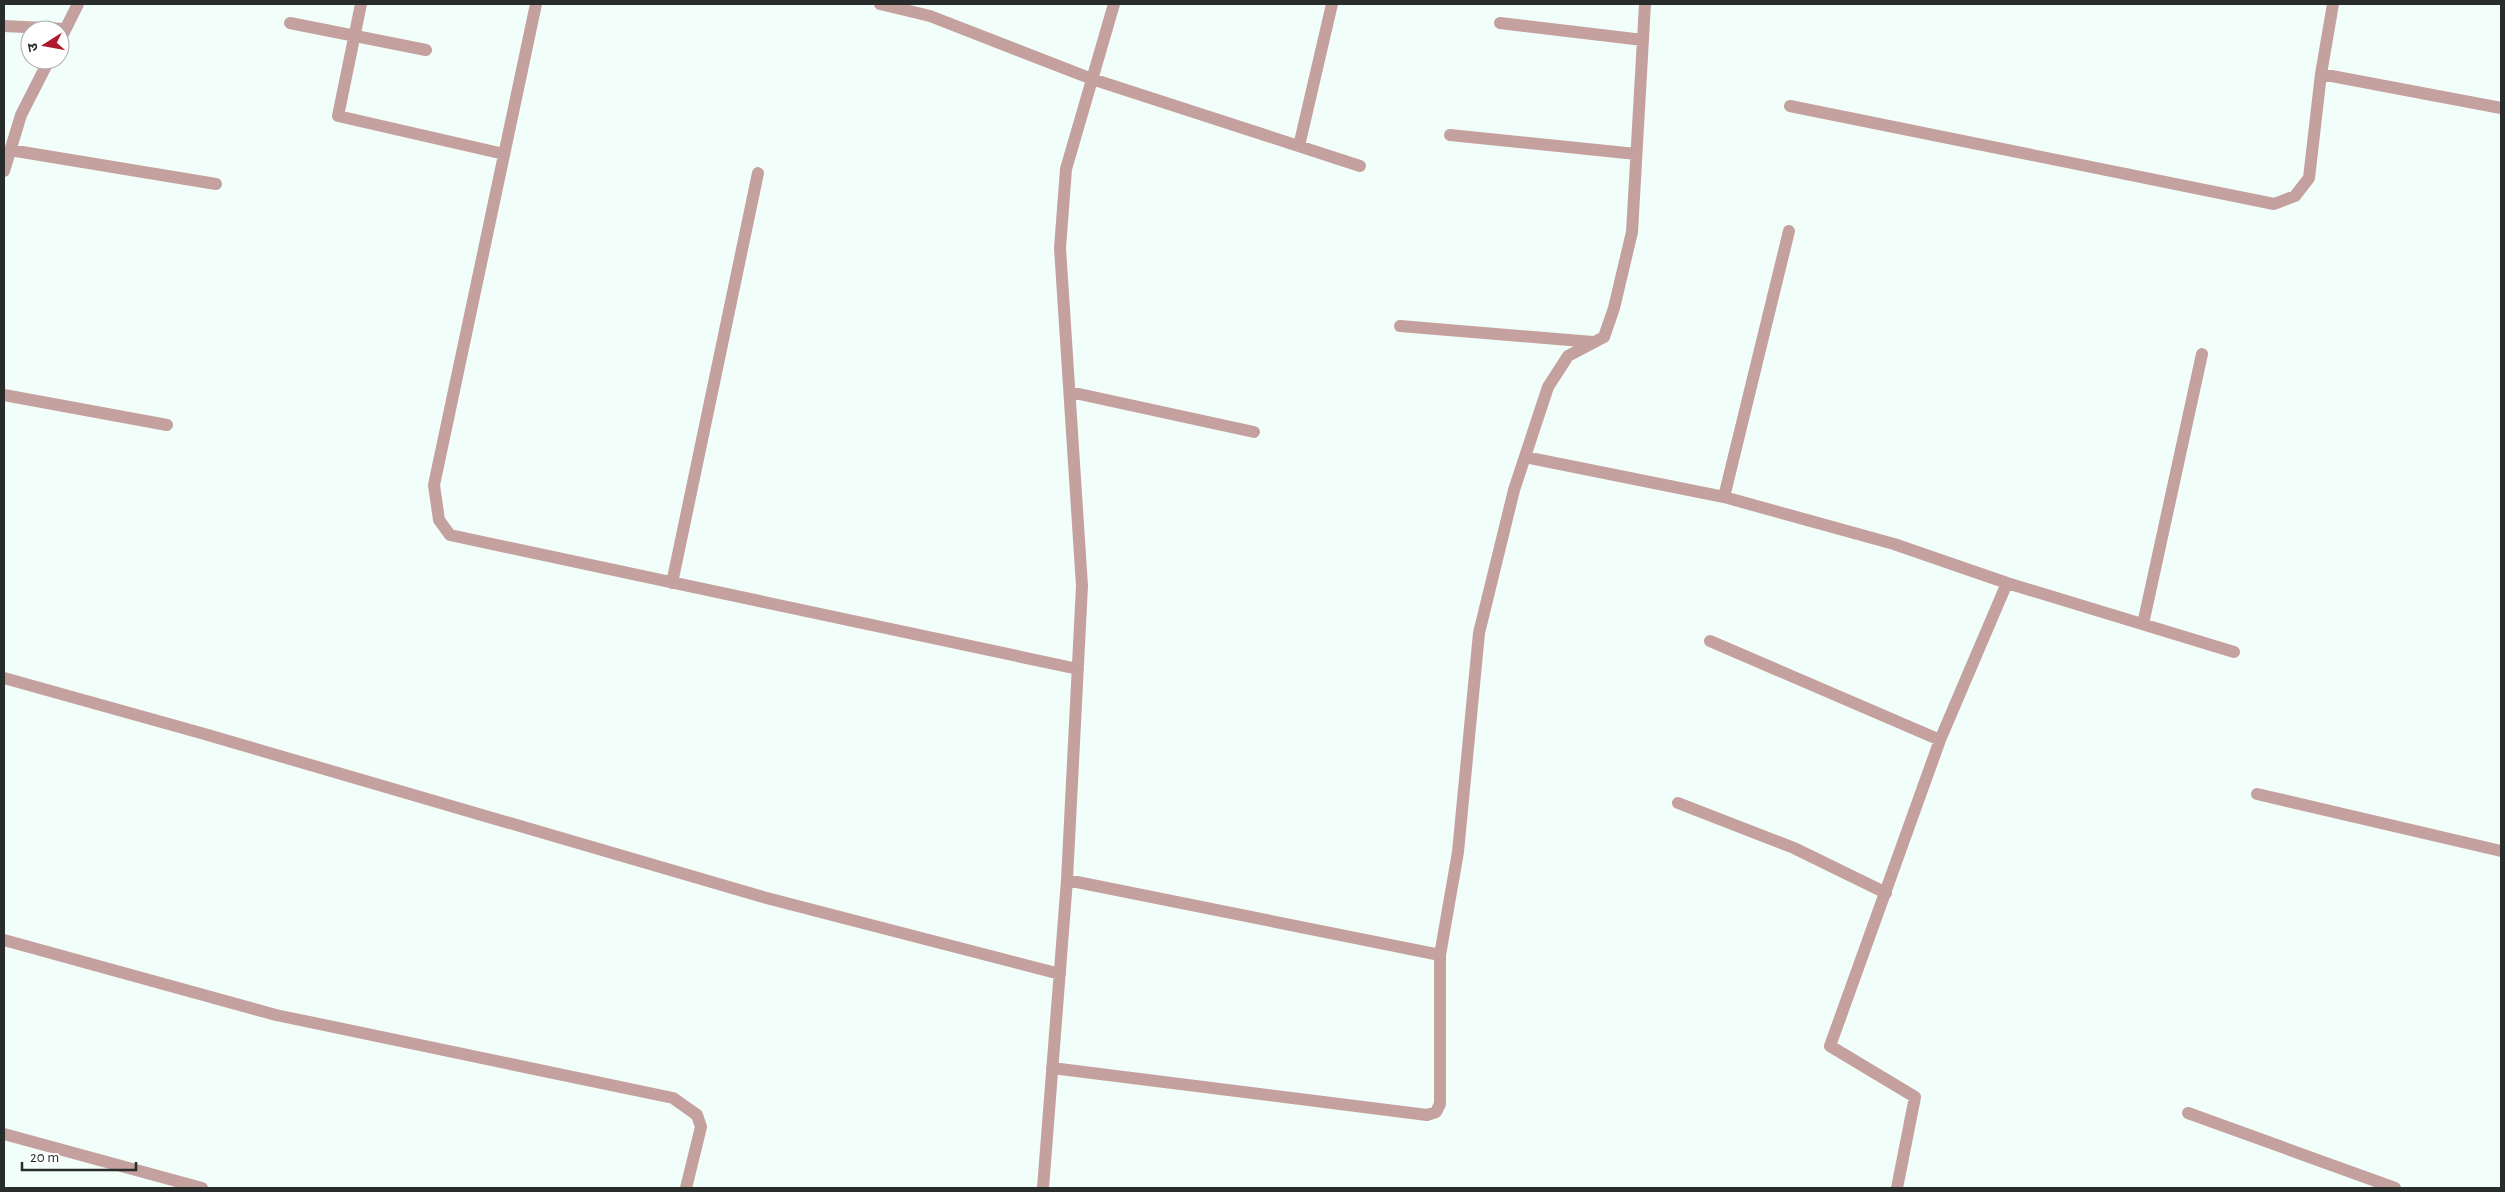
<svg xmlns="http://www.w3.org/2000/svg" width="2505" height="1192" font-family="'Alegreya Sans','Noto Sans Devanagari',sans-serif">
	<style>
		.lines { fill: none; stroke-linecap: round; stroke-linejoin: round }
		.minor { stroke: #c4a19f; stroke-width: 12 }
	</style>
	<rect width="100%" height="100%" fill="#f2fef9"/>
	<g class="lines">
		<path class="minor" d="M361,4L338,116L504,154
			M536,4L434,485L439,520L450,535L1078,669
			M880,4L930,16L1092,79L1360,166
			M290,23L426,50
			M1500,23L1643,40
			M4,26L65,29
			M60,40L78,4
			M2321,74L2501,108
			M1790,106L2274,204L2295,196L2309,178L2321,74L2333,4
			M1450,135L1636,154
			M1299,146L1332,4
			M10,150L216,184
			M4,171L21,115L49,60
			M1400,326L1593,342
			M1070,392L1254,432
			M4,395L167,425
			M1525,457L1724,497L1894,544L2007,583L1940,740L1830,1046L1915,1097L1897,1188
			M1724,497L1789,231
			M672,583L758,173
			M2007,583L2234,652
			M2143,624L2202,354
			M1710,641L1940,740
			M4,678L201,733L763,897L1060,974
			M2257,794L2501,851
			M1678,803L1794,848L1886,893
			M1067,880L1440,955L1458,852L1479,633L1514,490L1548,387L1568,356L1604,337L1614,308L1632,232L1645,4
			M4,940L276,1015L673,1098L697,1115L701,1127L686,1188
			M1052,1068L1427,1115L1436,1112L1440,1104V955
			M2188,1113L2395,1188
			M4,1134L202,1188
			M1043,1188L1067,880L1082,586L1060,248L1066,169L1114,4"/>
	</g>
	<rect width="2505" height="1192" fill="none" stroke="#282d2b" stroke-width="10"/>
	<g transform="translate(45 45) rotate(259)"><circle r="24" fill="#ffffff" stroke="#a9abaa"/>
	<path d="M0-4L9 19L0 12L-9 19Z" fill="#ae1b2d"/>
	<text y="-8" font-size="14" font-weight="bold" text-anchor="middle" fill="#282d2b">उ</text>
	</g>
	<path d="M22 1162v8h114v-8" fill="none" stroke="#282d2b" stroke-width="2.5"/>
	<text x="30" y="1162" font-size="15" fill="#282d2b" stroke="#ffffff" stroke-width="4" paint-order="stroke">20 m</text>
</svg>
